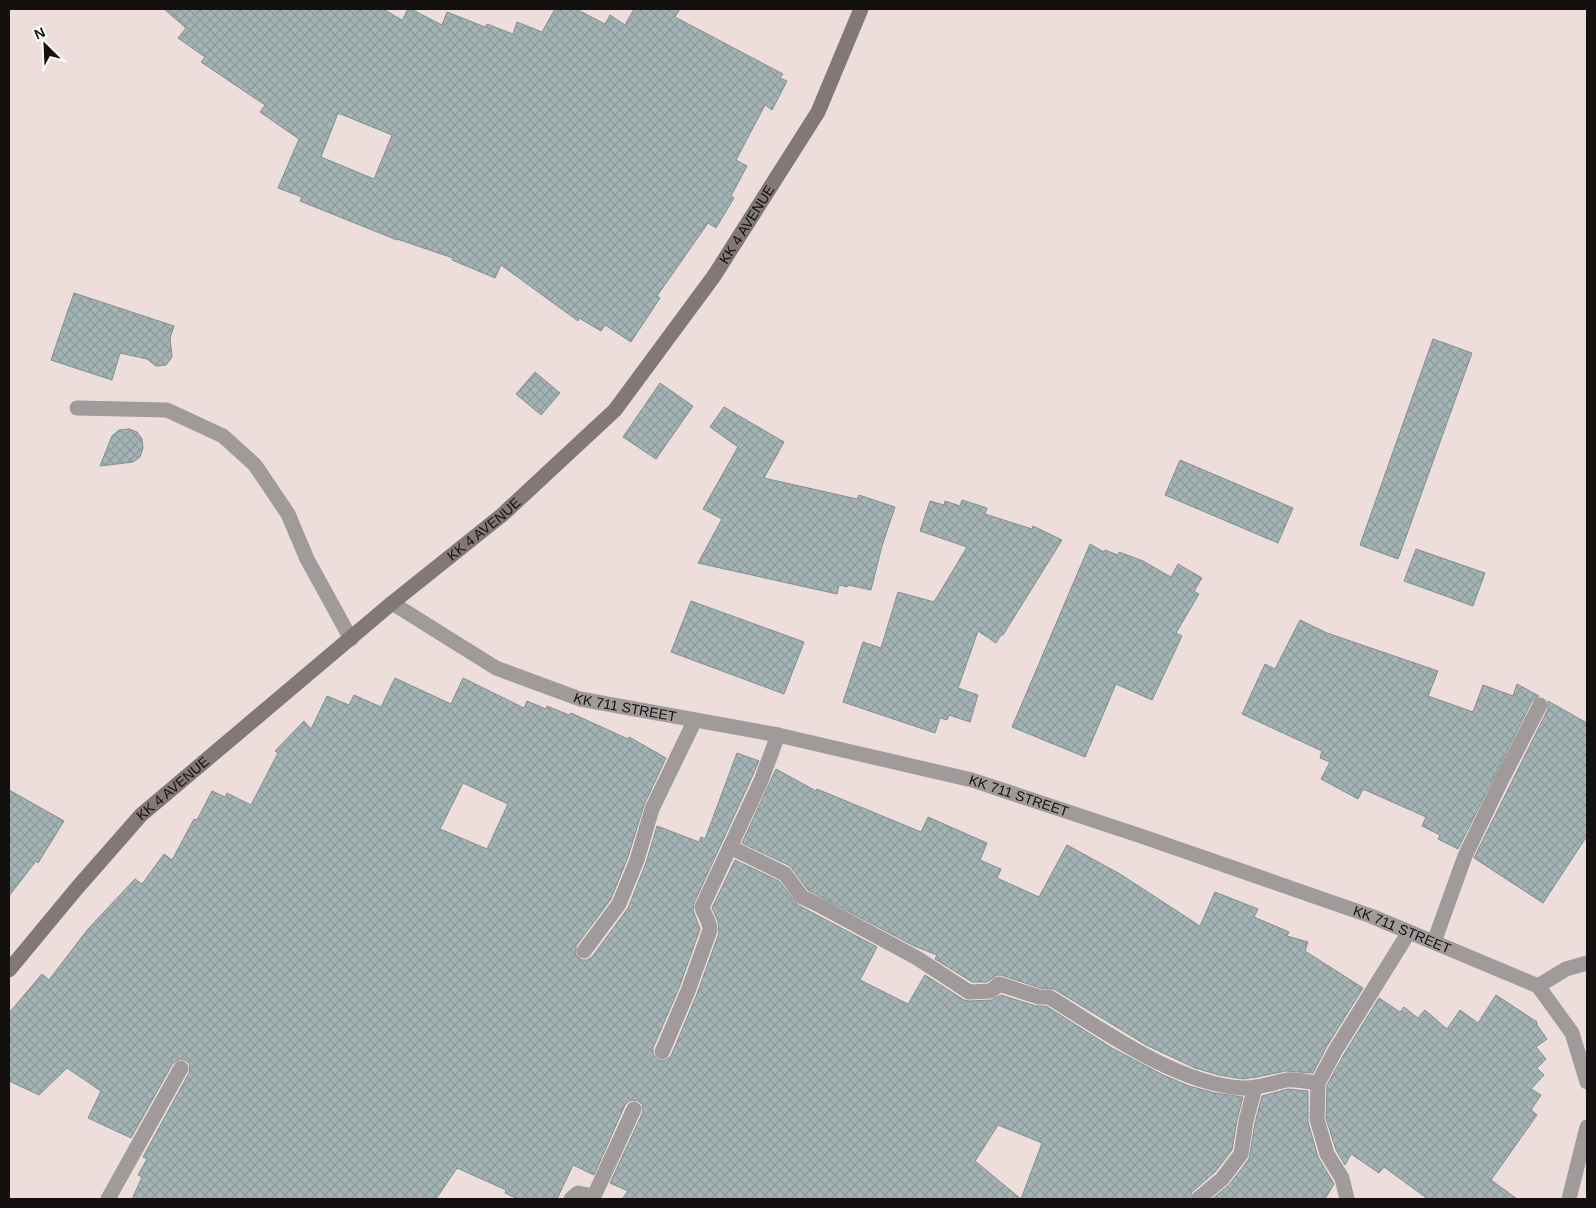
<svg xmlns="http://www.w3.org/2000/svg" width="1596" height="1208" font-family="Helvetica,sans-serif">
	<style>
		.building { fill: url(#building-cross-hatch); stroke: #818f91; fill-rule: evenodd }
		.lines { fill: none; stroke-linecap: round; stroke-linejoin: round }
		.service { stroke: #a19a9a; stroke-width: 15 }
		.minor { stroke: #a19a9a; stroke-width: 15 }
		.secondary { stroke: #817877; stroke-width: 15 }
		.labels { text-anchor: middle; stroke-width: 4.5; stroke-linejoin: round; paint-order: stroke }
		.street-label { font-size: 14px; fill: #14100f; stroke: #fff }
	</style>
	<defs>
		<pattern id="building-cross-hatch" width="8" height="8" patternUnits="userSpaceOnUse" patternTransform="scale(1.25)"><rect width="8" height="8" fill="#a4b3b4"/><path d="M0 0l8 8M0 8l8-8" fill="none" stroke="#8c999a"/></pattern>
	</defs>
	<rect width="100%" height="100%" fill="#eddedc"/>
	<path class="building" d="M164,9H383L402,20L408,9H411L442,25L447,12L485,27L487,24L513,34L517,22L542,32L555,9H576L605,24L610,15L625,25L634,9H680L675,17L783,74L780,78L787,81L772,110L765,105L736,160L747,166L731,196L734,198L716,228L708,223L657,296L660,298L631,342L605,325L601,331L579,318L578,321L501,265L495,278L452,260L453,258L397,239V240L300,201L302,197L278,188L299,139L260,112L265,105L201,62L205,57L178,38L186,28ZM338,113L392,135L374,179L321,157Z
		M74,293L174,326L170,338L172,357L166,365L156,366L147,359L120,353L112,380L51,360Z
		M1433,339L1472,353L1398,559L1360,545Z
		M535,372L560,393L541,415L516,394Z
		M660,383L693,406L656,459L623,437Z
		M724,407L784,442L764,478L857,499L859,495L895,507L882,546L871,590L848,585L847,587L839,585L837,594L698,563L722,519L703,509L738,447L710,427Z
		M129,429L137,432L142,439L143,448L140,457L133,462L100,466L112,436L119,430Z
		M1180,460L1293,508L1278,543L1165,495Z
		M962,500L987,508L985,514L1032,529L1033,526L1062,540L1003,635H1001L996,643L978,631L958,688L978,695L970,722L949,715L947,720L940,718L935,733L843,702L863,642L881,648L898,592L934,602L967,547L920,531L930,501L944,505L945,501L960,506Z
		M1090,544L1104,552L1105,550L1118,555L1119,552L1143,561L1171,577L1178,564L1202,578L1194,591L1199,594L1176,633L1182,636L1152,700L1116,684L1085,757L1012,727Z
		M1416,549L1485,573L1473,606L1404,581Z
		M691,601L804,642L784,694L671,652Z
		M1300,620L1327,633L1438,671L1428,696L1473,712L1483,685L1513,696L1517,684L1539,696L1532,701L1458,849L1438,839L1440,835L1422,826L1426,817L1363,789L1358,799L1321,779L1330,762L1320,758L1322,751L1242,714L1265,664L1275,669Z
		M395,678L451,704L463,678L524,708L527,701L546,709L547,706L569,715L571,713L628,739L629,737L666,758L644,805L628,857L611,899L576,946V955L582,960H587L592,957L628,908L646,863L657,826L699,842L701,837L705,839L737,753L759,761L752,777L694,903L693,910L700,929L679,988L653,1048V1054L658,1060L664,1061L671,1056L697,994L719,933L718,921L712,908L735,860L779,881L798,905L877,947L860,980L908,1004L925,975L964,1000L969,1001L992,1000L1001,995L1036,1006H1046L1112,1048L1163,1075L1189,1086L1215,1093L1243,1097L1237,1120L1232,1150L1215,1172L1192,1192L1189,1199H622L628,1191L610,1183L643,1112L642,1104L638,1101L634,1100L629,1101L625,1105L594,1175L573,1165L557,1199H518L505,1193L506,1190L457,1168L436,1199H132L142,1177L138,1175L147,1159L143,1157L189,1073L190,1067L189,1063L185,1060L180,1059L173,1063L131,1138L88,1118L101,1091L67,1068L39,1095L9,1081V1013L42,974L49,980L88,929L135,879L142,884L164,854L172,860L194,819L197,820L212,791L225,797L227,793L251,805L278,753L275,751L304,721L311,729L327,696L349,705L354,695L381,707ZM463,783L508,804L487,849L440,829ZM998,1125L1042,1143L1021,1199L975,1161Z
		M1548,701L1587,723V836L1543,903L1474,858L1548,709Z
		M776,769L816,791L817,789L921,832L928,817L987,843L980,860L1001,869L997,878L1039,897L1067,845L1120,874L1200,926L1215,892L1258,909L1254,917L1289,932L1287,936L1308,942L1305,951L1363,988L1327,1046L1313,1073L1286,1071L1257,1077L1243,1079L1219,1075L1195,1068L1146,1045L1054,989L1040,988L1001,975H997L987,982H972L935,959L937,955L914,946L808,890L790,866L742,843Z
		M9,790L64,821L38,863L36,861L9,896Z
		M1496,995L1537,1022V1025L1547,1039L1536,1047L1546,1059L1537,1068L1544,1075L1531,1089L1541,1095L1531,1110L1537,1115L1491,1180L1517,1199H1428L1384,1167L1379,1173L1351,1154L1345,1165L1336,1150L1326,1118L1327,1085L1343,1056L1379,998L1400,1012L1404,1007L1418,1018L1425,1010L1447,1029L1460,1010L1478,1023Z
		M1288,1089L1308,1091V1122L1318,1157L1334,1184L1325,1199H1212L1229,1185L1249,1159L1255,1123L1262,1096Z"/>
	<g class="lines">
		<path class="service" d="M77,408L167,410L223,436L255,465L288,514L307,559L351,639
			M108,1199L181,1068"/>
		<g class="minor">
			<path id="s1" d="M392,603L496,668L580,699L778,735L972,780L1141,836L1371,916L1538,986L1572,1033L1587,1082"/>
			<path d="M730,847L785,874L802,897L819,905L917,958L969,992L991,991L999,984L1039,997H1049C1104,1031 1177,1084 1242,1088C1257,1089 1272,1083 1287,1080C1296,1079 1308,1082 1318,1083"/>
			<path d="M1434,942L1465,856L1502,779L1540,705"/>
			<path d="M584,951L619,904L637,860L652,809L695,720"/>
			<path d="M1538,986L1566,969L1587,963"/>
			<path d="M662,1052L688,991L710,930C710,920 704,916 702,907L761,781L778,735"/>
			<path d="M571,1199L578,1193L594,1196L634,1109"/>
			<path d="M1198,1199L1222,1179L1241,1154L1246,1121L1255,1087"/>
			<path d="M1347,1199L1342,1178L1327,1154L1317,1119L1318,1083L1335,1051L1409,932"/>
			<path d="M1569,1199L1587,1127"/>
		</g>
		<path class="secondary" id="s2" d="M9,970L77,888L141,815L392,603L502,515L615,410L714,276L818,112L861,9"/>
	</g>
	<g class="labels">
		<g class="street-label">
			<text dy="5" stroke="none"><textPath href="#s2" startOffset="1055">KK 4 AVENUE</textPath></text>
			<text dy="5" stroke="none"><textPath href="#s2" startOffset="650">KK 4 AVENUE</textPath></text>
			<text dy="5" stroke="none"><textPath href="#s1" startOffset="258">KK 711 STREET</textPath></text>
			<text dy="5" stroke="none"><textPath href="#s2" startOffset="245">KK 4 AVENUE</textPath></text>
			<text dy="5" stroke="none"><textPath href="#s1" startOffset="662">KK 711 STREET</textPath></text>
			<text dy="5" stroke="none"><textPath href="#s1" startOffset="1068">KK 711 STREET</textPath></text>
		</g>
	</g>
	<rect width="1596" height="1208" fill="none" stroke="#14100f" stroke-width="20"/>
	<g transform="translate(45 45) rotate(336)" stroke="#ffffff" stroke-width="4" paint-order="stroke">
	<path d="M0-4L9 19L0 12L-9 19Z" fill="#14100f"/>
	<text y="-8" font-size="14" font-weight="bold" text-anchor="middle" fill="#14100f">N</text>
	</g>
</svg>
